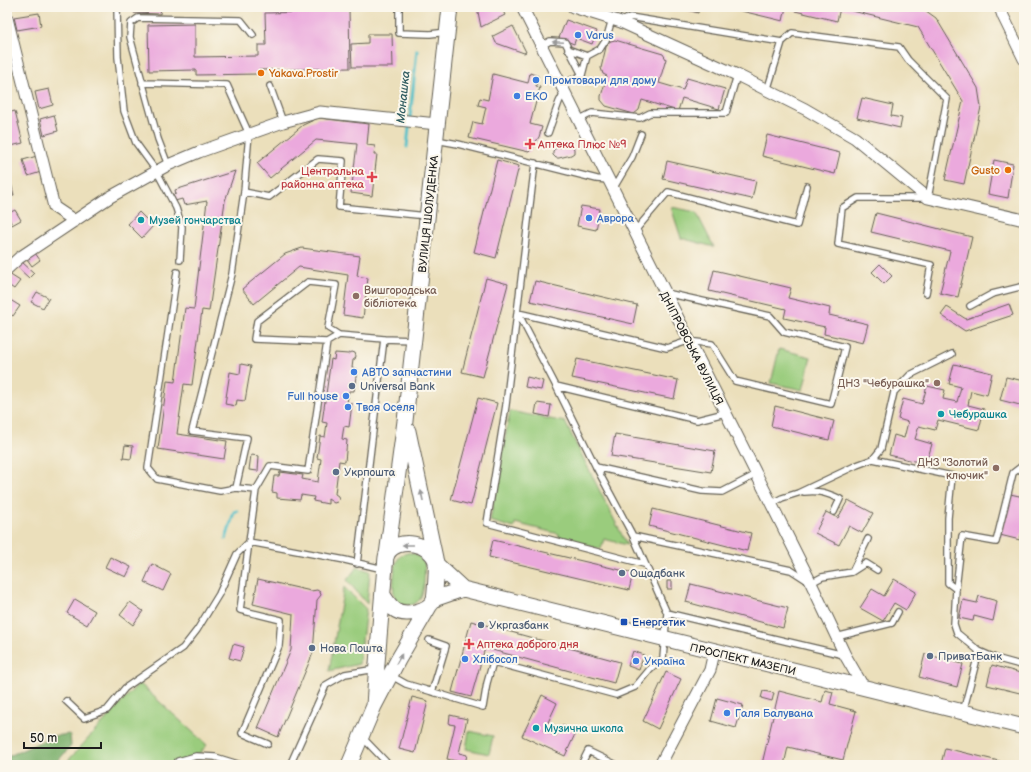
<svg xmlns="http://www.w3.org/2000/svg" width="1031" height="772" font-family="'Balsamiq Sans',sans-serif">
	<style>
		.green { fill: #9acc7d; stroke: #5b744c }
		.forest { fill: #7bb06c; stroke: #4c6644 }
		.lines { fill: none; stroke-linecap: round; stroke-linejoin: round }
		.stream { stroke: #53c1ca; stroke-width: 3 }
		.building { fill: #eba9dd }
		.lane-casing { stroke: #646054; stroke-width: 8 }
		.street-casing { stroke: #646054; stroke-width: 13 }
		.secondary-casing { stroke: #646054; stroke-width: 17 }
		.lane { stroke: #fff; stroke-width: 5.5 }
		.street { stroke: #fff; stroke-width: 11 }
		.secondary { stroke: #fff; stroke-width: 15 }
		.oneway { fill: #999 }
		.shop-dot { fill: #3f7fe0; stroke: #fbf7ec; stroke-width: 1.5 }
		.food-dot { fill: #e8710a; stroke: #fbf7ec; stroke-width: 1.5 }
		.health-dot { fill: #e0444e; stroke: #fbf7ec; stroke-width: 1.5 }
		.culture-dot { fill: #0f9aa8; stroke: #fbf7ec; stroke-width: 1.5 }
		.education-dot { fill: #8d6e63; stroke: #fbf7ec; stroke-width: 1.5 }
		.service-dot { fill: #5c6f8a; stroke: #fbf7ec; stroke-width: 1.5 }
		.transit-dot { fill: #1a4fb4; stroke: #fbf7ec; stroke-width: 1.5 }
		.labels { text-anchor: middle; stroke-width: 4; stroke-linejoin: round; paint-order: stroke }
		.shop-label { font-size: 11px; fill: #366cbe; stroke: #fbf7ec; text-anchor: start }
		.food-label { font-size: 11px; fill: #c56008; stroke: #fbf7ec; text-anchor: start }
		.health-label { font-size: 11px; fill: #be3a42; stroke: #fbf7ec; text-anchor: start }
		.street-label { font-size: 11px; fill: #1c1c1c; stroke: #fbf7ec }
		.culture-label { font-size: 11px; fill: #0d838f; stroke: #fbf7ec; text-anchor: start }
		.education-label { font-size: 11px; fill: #785e54; stroke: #fbf7ec; text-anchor: end }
		.service-label { font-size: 11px; fill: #4e5e75; stroke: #fbf7ec; text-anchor: start }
		.transit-label { font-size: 11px; fill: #164399; stroke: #fbf7ec; text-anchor: start }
		.water-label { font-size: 12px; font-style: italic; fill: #325e62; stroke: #fbf7ec }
	</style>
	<rect width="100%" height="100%" fill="#fbf7ec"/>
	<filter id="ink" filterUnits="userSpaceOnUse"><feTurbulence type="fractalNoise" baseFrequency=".025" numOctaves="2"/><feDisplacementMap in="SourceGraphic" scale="8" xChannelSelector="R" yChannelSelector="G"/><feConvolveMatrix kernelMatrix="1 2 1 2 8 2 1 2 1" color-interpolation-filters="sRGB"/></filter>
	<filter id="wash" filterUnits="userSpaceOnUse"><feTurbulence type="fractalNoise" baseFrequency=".012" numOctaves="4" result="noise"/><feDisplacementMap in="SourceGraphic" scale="16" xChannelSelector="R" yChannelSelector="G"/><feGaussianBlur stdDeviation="0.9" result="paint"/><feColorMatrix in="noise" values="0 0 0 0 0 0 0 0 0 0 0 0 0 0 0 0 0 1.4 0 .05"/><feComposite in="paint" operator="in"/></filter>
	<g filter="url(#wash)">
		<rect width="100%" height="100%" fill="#ebdfbb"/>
		<path class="green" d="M671,207L696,212L714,247L681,238Z
			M779,349L811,357L803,390L771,383Z
			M510,411L565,422L627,545L604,539L601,549L559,538V534L515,523L514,528L490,521Z
			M407,553C415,552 421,556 425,564C424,573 425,586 422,595C418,607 401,609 395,598C392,592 394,566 397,561C399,556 402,555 407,553Z
			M357,567L370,571L367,604L347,580Z
			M344,587L366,609L359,664L329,671Z
			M139,683L207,745L189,765H64Z
			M469,731L493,736L489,754L466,749Z"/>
		<path class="forest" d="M70,734L71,746L54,765H7V757L9,756L54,736Z"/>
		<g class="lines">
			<path class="stream" d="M407,147L417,50
				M226,539L234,512L237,511"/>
		</g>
		<g id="blocks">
			<path class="building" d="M134,7H161L160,14L134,13Z
				M310,7H349L350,68L259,70V74L196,75V70L149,71L148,25L195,24V57L258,56V45H266L265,13L310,12Z
				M477,7H501L505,15L481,27Z
				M677,7H699L698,13Z
				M725,7H786L783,21Z
				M796,7H919L922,8L936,18L978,88L981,107L964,184L945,180L963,101L918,27L840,8L837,21L795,11Z
				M39,13L41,26L17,30L14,17Z
				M566,20L597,31L592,44L576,38L574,44L559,38Z
				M513,26L526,52L524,53L496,43L493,36Z
				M368,34H392L393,67H352L351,44L368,43Z
				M615,40L663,54L666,59L659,83L683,90L687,78L725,89L719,109L682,98L678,111L642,100L639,110L634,114L606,106L601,100V96L607,76L603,74L601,68L607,43L611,41Z
				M530,73L538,76L536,86L540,87L530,124L542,127L539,137L529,152L469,138L473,122L482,124L486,107L478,105L480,98L488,100L493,74L528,83Z
				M49,89L53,105L39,109L35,92Z
				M862,98L893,105L891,116L902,118L900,128L857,118Z
				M15,111L23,143L11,146L7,130V113Z
				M54,115L58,131L44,135L40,119Z
				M318,118L369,124L367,145L375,146L374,154H377L372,196L351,193L357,144L316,140L270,178L257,163L303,125Z
				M767,135L840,153L835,174L762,156Z
				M568,145H572L574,149V153L571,155L559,158H556L553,155V151L556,148Z
				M37,156L41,172L28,176L23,160Z
				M497,160L519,166L496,258L474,252Z
				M994,160L1013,164L1008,198L988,194Z
				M667,161L756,181L752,199L663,179Z
				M235,171L225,201L209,311L202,310L192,385L184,384L177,434L227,441L224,459L158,449L167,381L175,382L185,308L194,309L207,201L184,205L182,199L175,201L173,195L176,194L175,190Z
				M7,179H10L14,195L7,197Z
				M581,206L600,209L596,230L577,226Z
				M15,210L21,220L12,225L7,214Z
				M139,212L153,226L142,238L128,224Z
				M876,213L972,237L958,297L940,293L950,251L871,232Z
				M302,248L360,256L357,276L368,278L363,318L343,315L348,275L299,267L254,304L242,289L285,254Z
				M35,253L40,260L32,266L27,259Z
				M22,262L34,273L29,278L17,267Z
				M880,264L892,276L884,284L872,272Z
				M714,270L791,288L788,298L830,308L829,315L868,324L863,343L824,334L825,327L784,318L786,309L709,291Z
				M9,274L20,281L14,289L7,284V276Z
				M486,278L508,284L483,377L462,372Z
				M535,281L637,305L633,324L530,301Z
				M37,292L49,298L43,308L31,302Z
				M7,298L20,306L13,316L7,312Z
				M1009,304L1013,315L965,331L941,315L947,307L966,319Z
				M352,352L355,353L356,356L355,359L353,360L352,368L357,369L354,391H349L347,403L352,404L349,427L344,426L342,439L347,440L345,462L339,461L335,494L338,496L339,500L337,502L334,503L328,499V504L313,501L314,497L301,495L300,500L277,498V493L272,492L274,476H279L280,472L303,475L302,479L318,482L321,459L317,458L320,436L325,437L327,423L322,422L331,359L334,360L335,353L348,354Z
				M577,359L678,380L674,399L572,378Z
				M241,364L251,366L245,401L237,400L236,406L225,404L230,372L240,374Z
				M954,364L992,373L987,395L971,391L968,405L984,409L979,430L938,420L935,430L919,426L915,439L932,444L926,464L889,455L894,435L904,438L908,422L898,419L903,399L922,404L927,386L945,390L943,399L957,402L961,387L949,384Z
				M527,377L543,381L541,390L525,387Z
				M1006,377L1024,381V406L1000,400Z
				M478,398L497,403L471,505L451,500Z
				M537,403L551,405L549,417L535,414Z
				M775,406L834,421L829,440L771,426Z
				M615,434L715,451L711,472L611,456Z
				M125,445L133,446L131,459L123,458Z
				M251,455L259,456L258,471L249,470Z
				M1010,494L1024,497V525L1020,540L1000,535Z
				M848,500L873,513L862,533L849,526L839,545L815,533L826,512L838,518Z
				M653,509L751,533L747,551L649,526Z
				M493,540L633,573L629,590L489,557Z
				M110,557L131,567L126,577L105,567Z
				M152,564L171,574L163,591L144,582Z
				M258,579L311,591L317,590L320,592L321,595L317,600L313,653L278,737L258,728L291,650L293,614L253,604Z
				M894,579L916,592L906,610L894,603L883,621L860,608L872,589L884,596Z
				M667,581H672V589H667Z
				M691,584L788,608L783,628L686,602Z
				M979,596L997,601L993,621L974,616L973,621L959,618L963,600L977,603Z
				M75,599L95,611L87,625L67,613Z
				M130,602L143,611L133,625L120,615Z
				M471,621L620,662L614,683L485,648L471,697L452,692Z
				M233,644L244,647L240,661L229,658Z
				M633,651L644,655L639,670L628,666Z
				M925,654L963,664L957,687L919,677Z
				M992,665L1024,674V694L987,685Z
				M666,672L681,679L658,729L643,721Z
				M825,690L833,692L830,704L856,711L843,760L788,747L784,765H753L754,762L762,764L779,691L822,702Z
				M763,691L774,693L772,701L761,698Z
				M542,695L557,703L544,731L556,736L562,725L576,732L565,756L522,736Z
				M412,697L428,701L415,753L399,749Z
				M717,698L743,705L736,728L711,721Z
				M450,715L467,719L459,753L467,755L465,763L447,759L455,725L449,724Z
				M945,748L1011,764V765H946L941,764Z"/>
		</g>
	</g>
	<g filter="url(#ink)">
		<use href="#blocks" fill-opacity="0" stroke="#646054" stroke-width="1"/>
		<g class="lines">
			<defs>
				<path id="lane" d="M117,7L118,57L124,111L136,143L157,172L176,208L182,227L180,260
					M399,7V33L430,34L447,32
					M621,22L630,17L782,42
					M541,46L550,41L565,42L582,75L561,85
					M568,49L587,56L582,75
					M587,56L600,49L606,40L612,19
					M142,83L227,85L249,134L244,192L232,274L192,431L247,438L236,488L220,491L157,479L148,468L177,272
					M270,86L283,122
					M767,91L782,42L792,33L899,47L908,60L947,99L928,198H858L842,208L838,244L931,265L926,293
					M578,120L592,113L640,118L650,113H726L737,75
					M548,133L559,102L564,92
					M436,140L458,144L597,179L608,180
					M535,163L506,405L487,523L644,564
					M168,165L158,139L130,37L131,23L138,18L241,20L253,35
					M613,189L632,157L641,134
					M244,192L269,197L318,159L343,161L339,207L427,216
					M634,232L668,192L797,225L807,186
					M970,306L992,294L1024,286
					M327,342L254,339L257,321L308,282L336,285L328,328L339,335L384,339L414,340
					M556,386L697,420L725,413
					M873,459L952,476L948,518V583L956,589
					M596,467L702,491L722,492L755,475
					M236,488L256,490L249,542L345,560L383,569
					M256,490L270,466L308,471L327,342L339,335
					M804,492C819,490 827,493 840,499L834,512
					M771,504L782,498L798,493L857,465L873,459L881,449L894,392L910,375L952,354
					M633,536L791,570L811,583L822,577L852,572L868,539
					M249,542L240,610L281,620L279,646L242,733L268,744
					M357,564L384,339
					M852,572L866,563L877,570
					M667,613L844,655
					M836,637L892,623L898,612
					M429,640L446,646L432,692
					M979,651L995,658L1024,666
					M390,675L406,684L483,707L487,683L493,662L616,695L635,687L650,669L663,658L667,613L633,536L596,467L556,386L518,313L667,348L688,341L712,344L735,381L831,404L845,347L784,332L770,316L666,293
					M66,701L84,718L107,710L125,688L183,648L197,630L219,594L237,554L249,542
					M963,712L979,651L957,633L954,624L956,589L962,536L996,542L1013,473L1022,466H1024
					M363,738L389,765
					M178,761L196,756L215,757L241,765
					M290,765L326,685L345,674L376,669
					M581,765L588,751L617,765"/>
				<path id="street" d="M522,7L811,583L845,655L864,688
					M573,7L621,22L737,75L805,109L855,138L928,198L1024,220
					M1000,7L1003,16L1024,59
					M7,18L54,207L75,221
					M7,269L19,258L110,197L168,165L199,152L283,122L320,112L437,124
					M660,765L710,670L714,652"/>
				<path id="secondary" d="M408,431L435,558
					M387,555L405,421L450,7
					M436,564L463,589L1024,727
					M434,599L463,589
					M374,706C377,659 381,613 385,566C386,563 385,557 387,554C397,536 432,543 436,562C437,567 435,595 434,599C429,612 404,617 394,609C389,605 386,600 383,595
					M349,765L374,706L398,660L430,605"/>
			</defs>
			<use href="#lane" class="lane-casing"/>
			<use href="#street" class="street-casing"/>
			<use href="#secondary" class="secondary-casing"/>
			<use href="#lane" class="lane"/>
			<use href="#street" class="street"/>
			<use href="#secondary" class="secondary"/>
		</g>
		<defs><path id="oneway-solid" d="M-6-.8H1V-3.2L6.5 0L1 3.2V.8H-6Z"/></defs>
		<g class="oneway">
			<use href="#oneway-solid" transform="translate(558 42) rotate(-177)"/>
			<use href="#oneway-solid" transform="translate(422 496) rotate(-102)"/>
			<use href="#oneway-solid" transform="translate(408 545) rotate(180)"/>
			<use href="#oneway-solid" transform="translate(399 659) rotate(-60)"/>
		</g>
	</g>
	<g class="shop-dot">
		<circle cx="578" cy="35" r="4"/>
		<circle cx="536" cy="80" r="4"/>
		<circle cx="517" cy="96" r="4"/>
		<circle cx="589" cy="218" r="4"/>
		<circle cx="354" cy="372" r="4"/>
		<circle cx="346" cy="396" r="4"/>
		<circle cx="348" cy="407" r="4"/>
		<circle cx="465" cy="659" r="4"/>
		<circle cx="636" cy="661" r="4"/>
		<circle cx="727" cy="713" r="4"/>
	</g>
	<g class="food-dot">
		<circle cx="261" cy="73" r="4"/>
		<circle cx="1008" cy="170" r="4"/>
	</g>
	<g class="health-dot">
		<path d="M528 138h4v4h4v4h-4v4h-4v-4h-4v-4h4z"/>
		<path d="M370 171h4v4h4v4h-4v4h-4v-4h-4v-4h4z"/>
		<path d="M467 638h4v4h4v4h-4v4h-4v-4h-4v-4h4z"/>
	</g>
	<g class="culture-dot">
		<circle cx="141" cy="220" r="4"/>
		<circle cx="941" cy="414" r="4"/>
		<circle cx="536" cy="728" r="4"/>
	</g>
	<g class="education-dot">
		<circle cx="356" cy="296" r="4"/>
		<circle cx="937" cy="383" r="4"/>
		<circle cx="996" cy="468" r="4"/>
	</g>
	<g class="service-dot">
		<circle cx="352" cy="386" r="4"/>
		<circle cx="336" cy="472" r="4"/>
		<circle cx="622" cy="573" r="4"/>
		<circle cx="481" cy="625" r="4"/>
		<circle cx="312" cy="648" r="4"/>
		<circle cx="930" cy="656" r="4"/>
	</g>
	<rect class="transit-dot" x="620" y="618" width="8" height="8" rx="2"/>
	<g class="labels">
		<g class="shop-label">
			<text x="586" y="39">Varus</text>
			<text x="544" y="84">Промтовари для дому</text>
			<text x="525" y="100">EKO</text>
			<text x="597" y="222">Аврора</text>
			<text x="362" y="376">АВТО запчастини</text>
			<text x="338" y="400" text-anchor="end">Full house</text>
			<text x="356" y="411">Твоя Оселя</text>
			<text x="473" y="663">Хлібосол</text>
			<text x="644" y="665">Україна</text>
			<text x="735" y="717">Галя Балувана</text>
		</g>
		<g class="food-label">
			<text x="269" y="77">Yakava.Prostir</text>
			<text x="1000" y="174" text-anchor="end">Gusto</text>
		</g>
		<g class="health-label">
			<text x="538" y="148">Аптека Плюс №9</text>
			<text x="364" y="175" text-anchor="end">Центральна<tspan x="364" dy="13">районна аптека</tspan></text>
			<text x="477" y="648">Аптека доброго дня</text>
		</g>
		<g class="street-label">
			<text transform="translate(428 214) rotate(-84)" y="4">ВУЛИЦЯ ШОЛУДЕНКА</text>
			<text transform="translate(692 348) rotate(63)" y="4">ДНІПРОВСЬКА ВУЛИЦЯ</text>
			<text transform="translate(743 659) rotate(13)" y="4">ПРОСПЕКТ МАЗЕПИ</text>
		</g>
		<g class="culture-label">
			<text x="149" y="224">Музей гончарства</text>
			<text x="949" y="418">Чебурашка</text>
			<text x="544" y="732">Музична школа</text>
		</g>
		<g class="education-label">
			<text x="364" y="294" text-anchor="start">Вишгородська<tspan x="364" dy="13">бібліотека</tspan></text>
			<text x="929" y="387">ДНЗ "Чебурашка"</text>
			<text x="988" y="466">ДНЗ "Золотий<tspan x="988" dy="13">ключик"</tspan></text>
		</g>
		<g class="service-label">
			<text x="360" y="390">Universal Bank</text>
			<text x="344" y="476">Укрпошта</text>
			<text x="630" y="577">Ощадбанк</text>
			<text x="489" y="629">Укргазбанк</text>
			<text x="320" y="652">Нова Пошта</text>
			<text x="938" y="660">ПриватБанк</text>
		</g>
		<g class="transit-label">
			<text x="632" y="626">Енергетик</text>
		</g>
		<g class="water-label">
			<text transform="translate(403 97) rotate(-84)" y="4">Монашка</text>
		</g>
	</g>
	<rect width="1031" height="772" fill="none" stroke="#fbf7ec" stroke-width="24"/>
	<path d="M24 742v6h77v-6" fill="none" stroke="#1c1c1c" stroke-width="2"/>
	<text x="30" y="742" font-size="12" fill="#1c1c1c" stroke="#fbf7ec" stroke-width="3" paint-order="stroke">50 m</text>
</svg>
